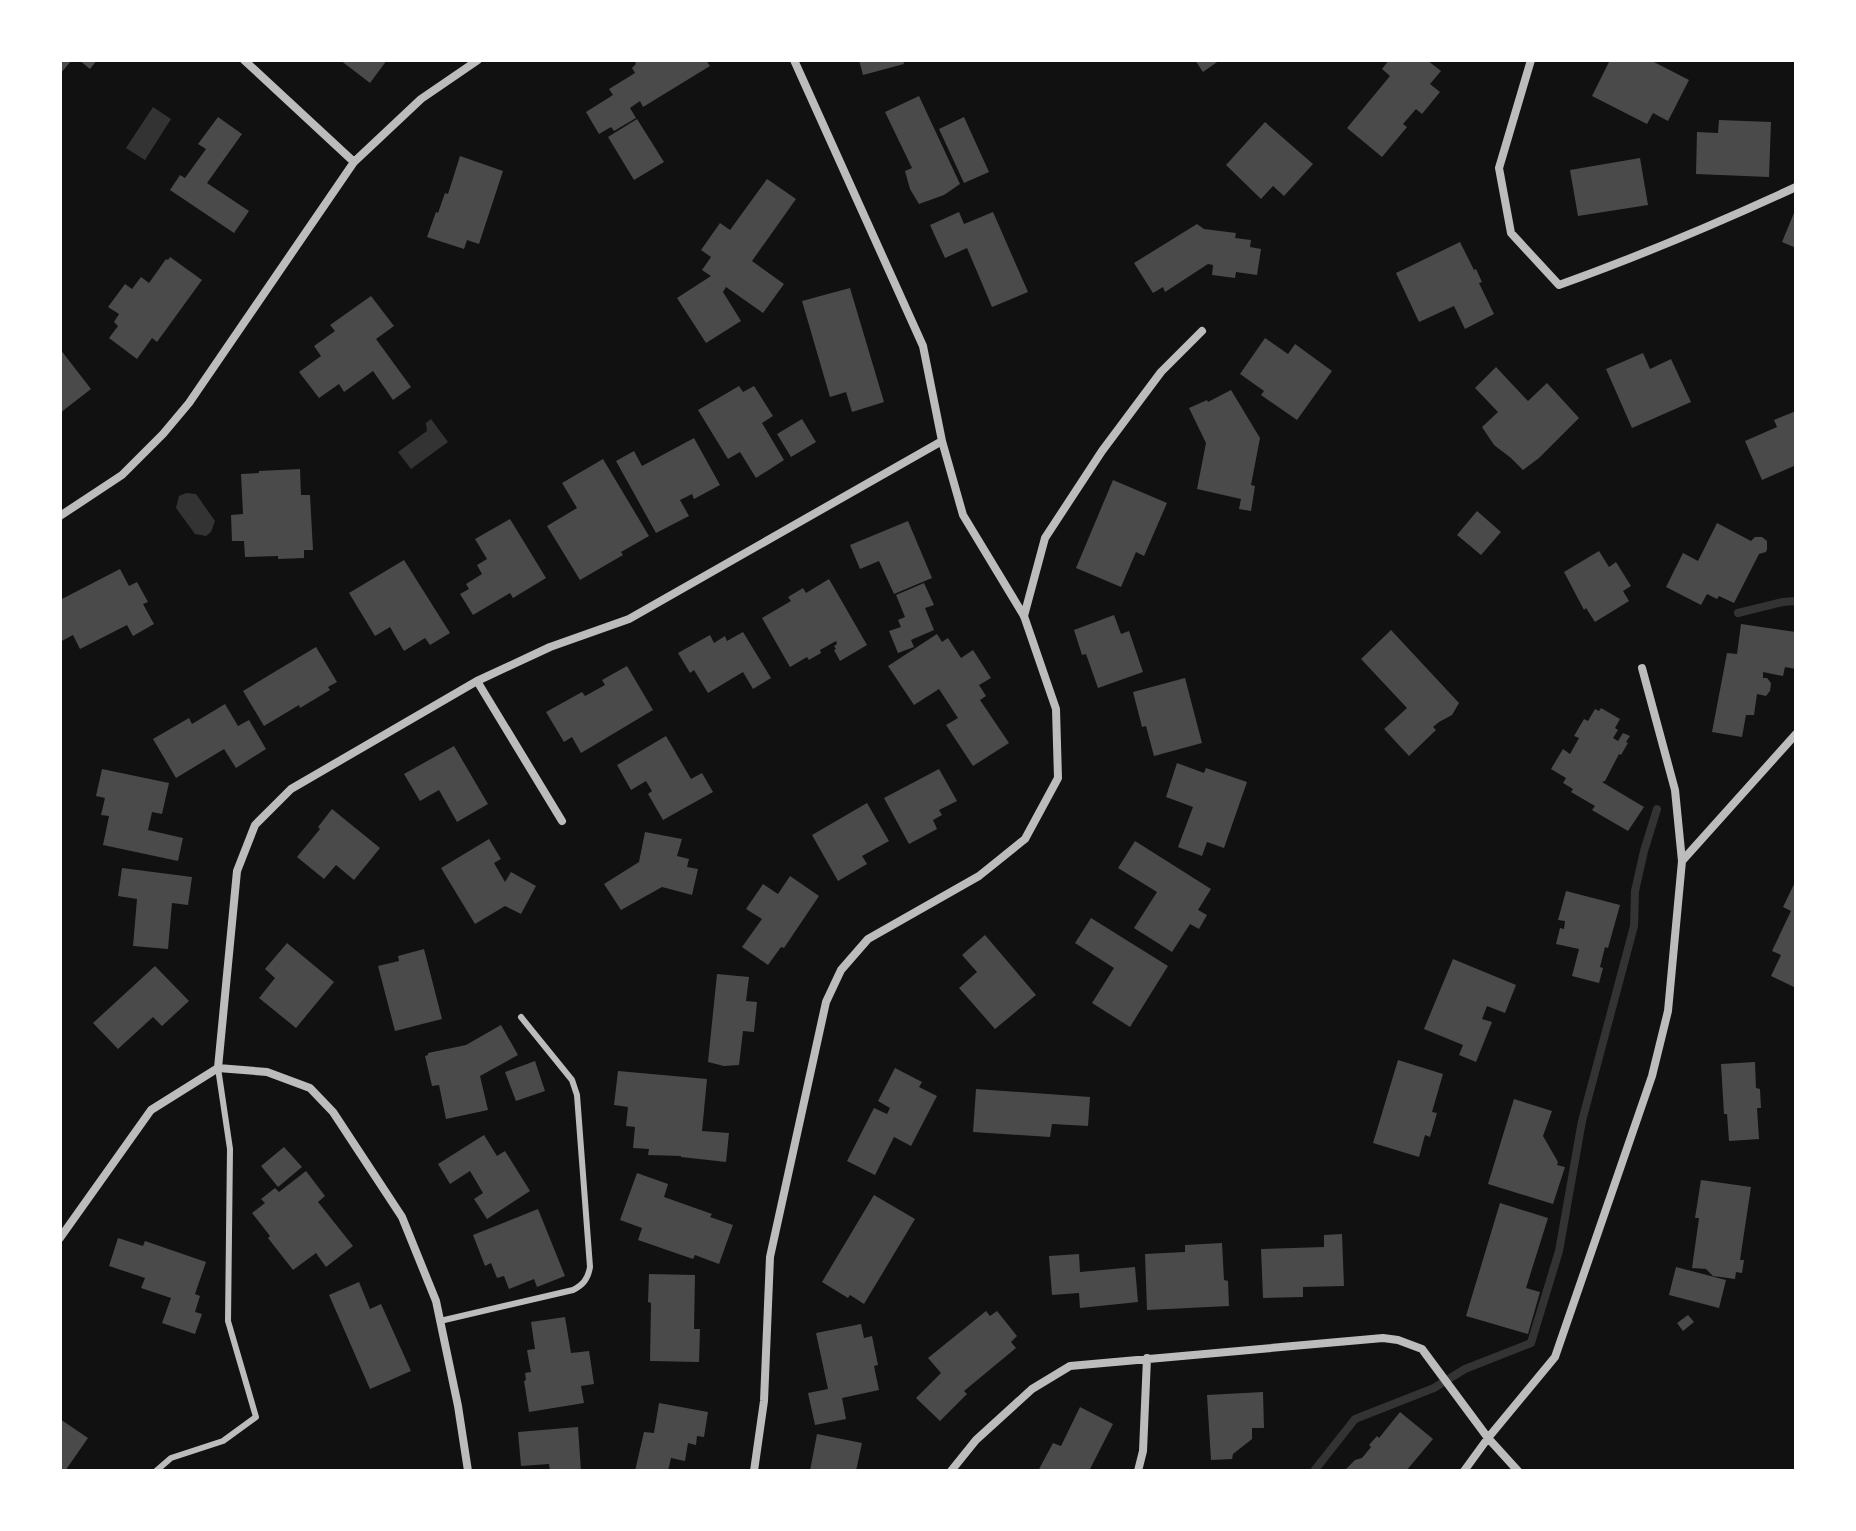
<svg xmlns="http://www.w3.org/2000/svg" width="1856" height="1531" font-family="Lato,sans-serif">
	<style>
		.water { fill: #333 }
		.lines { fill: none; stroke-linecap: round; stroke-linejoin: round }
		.stream { stroke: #333; stroke-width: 8 }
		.building { fill: #4a4a4a }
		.service { stroke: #bcbcbc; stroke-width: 6 }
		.minor { stroke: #bcbcbc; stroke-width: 8 }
	</style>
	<rect width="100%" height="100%" fill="#111"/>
	<path class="water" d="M153,107L171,119L145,160L126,148Z
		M431,419L448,442L411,469L398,452L427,431L426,423Z
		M186,493L196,494L215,521L211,532L206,536L195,534L176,508L179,496Z"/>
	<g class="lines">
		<path class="stream" d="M1738,613L1783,602L1796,601
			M1314,1471L1355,1419L1434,1388L1465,1369L1531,1343L1559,1251L1582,1121L1634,926L1635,891L1644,851L1657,809"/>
	</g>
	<path class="building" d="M60,60H72L60,74Z
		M79,60H97L90,69Z
		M340,60H387L370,83Z
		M634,60H706L710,66L643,107L640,101L630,108L636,118L614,131L611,127L599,134L586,112L613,95L609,89L635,73L632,68L636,64Z
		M859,60H903L904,64L863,75Z
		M1195,60H1220L1203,72Z
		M1389,60H1427L1441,71L1430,84L1440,92L1422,114L1416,109L1403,124L1407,127L1382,157L1347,128L1390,76L1382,69Z
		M1610,60H1650L1689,80L1668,121L1653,113L1647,124L1592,96Z
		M919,96L960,184L944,195L919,204L910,189L905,171L912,168L885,112Z
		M218,117L242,134L207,183L249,211L234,233L170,190L180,175L185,178L206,149L198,144Z
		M964,117L989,172L964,183L939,129Z
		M637,119L664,162L634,180L608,137Z
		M1719,120L1771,122L1769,177L1696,174L1697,132L1718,133Z
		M1265,122L1313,164L1284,196L1273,186L1261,199L1226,165Z
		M460,156L503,171L479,244L467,240L464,249L427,237L436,212L438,213L445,193L448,194Z
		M1640,158L1648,205L1578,216L1570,170Z
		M767,179L796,199L752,261L784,284L763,313L726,287L723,292L741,321L706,343L677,298L711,276L702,270L711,257L701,250L720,223L730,230Z
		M1796,208V248L1782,242Z
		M959,212L964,224L993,212L1028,292L992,307L967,248L945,258L930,225Z
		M1197,224L1204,229L1236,233L1235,238L1251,240L1250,247L1261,249L1257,275L1236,272L1235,278L1212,275L1213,265L1208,264L1165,292L1163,287L1153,293L1134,263Z
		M1460,242L1474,270L1476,269L1482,282L1479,283L1494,314L1465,329L1454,306L1419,322L1396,273Z
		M170,257L202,280L157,342L152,338L137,359L109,338L118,326L114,322L119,314L108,307L125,284L132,289L141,277L149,283L166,259L168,260Z
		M850,288L884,402L852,412L846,392L830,397L802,301Z
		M371,296L394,326L376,339L411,387L393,400L373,371L344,392L339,384L319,398L299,372L321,356L314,346L335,331L330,325Z
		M1265,338L1288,354L1295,344L1332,371L1297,420L1261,395L1264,391L1240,374Z
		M60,349L91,389L60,413Z
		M1643,353L1650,369L1671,359L1691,402L1632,428L1606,369Z
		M1496,367L1528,401L1547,383L1579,418L1539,458L1523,470L1511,458L1494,445L1482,427L1498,412L1475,388Z
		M739,386L743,392L754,386L773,416L762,423L784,460L756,478L740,452L728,459L698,410Z
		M1231,390L1260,438L1251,485L1255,486L1251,511L1239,509L1241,499L1197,489L1206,443L1189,408L1207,400L1208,402Z
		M1796,411V465L1762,480L1745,441L1777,427L1774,420Z
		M802,419L816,442L791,457L777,434Z
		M694,438L720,485L694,499L692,494L680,500L689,516L656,533L616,461L634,451L642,466Z
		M603,459L649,536L621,552L623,555L580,580L547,526L577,508L562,483Z
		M300,469L301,495H310L313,550H304V558L278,559V556L245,557L244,541H232L231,515L243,514L241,474L259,473V471Z
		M1113,480L1167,503L1144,556L1136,552L1121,587L1076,568Z
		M1477,511L1501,532L1481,555L1457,535Z
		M510,519L546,578L513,598L510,593L473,615L460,594L469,589L466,584L482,574L477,565L487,559L475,539Z
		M908,521L932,578L894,594L879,561L860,569L850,545Z
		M1717,523L1751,541L1755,537H1762L1767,541V549L1766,552L1759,554L1734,603L1719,596L1717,599L1707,594L1701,605L1666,587L1683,553L1698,561Z
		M1599,551L1609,567L1616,562L1631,586L1623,591L1629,601L1595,622L1586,608L1584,610L1564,572Z
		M404,560L450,633L430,645L425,638L404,651L390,627L375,636L349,593Z
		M120,569L129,586L137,582L148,602L143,604L154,624L133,636L127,625L80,649L73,635L60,642V600Z
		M829,579L867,645L840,661L834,650L836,649L834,646L837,644L836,641L820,650L821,653L809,660L807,657L790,667L762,618L791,601L788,597L803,588L806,593Z
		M924,583L934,605L925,608L934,630L911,640L914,647L898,653L889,631L901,627L898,620L905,617L896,595Z
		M1114,615L1121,634L1129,631L1143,672L1098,688L1086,654L1082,655L1074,630Z
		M1741,624L1796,632V669L1785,667L1783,676L1763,672V678H1767L1771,683L1770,691L1766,696L1757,694L1754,715H1746L1742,737L1712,732L1727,653L1737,654Z
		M1391,630L1459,703L1452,715L1439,722L1433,727L1436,730L1409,756L1384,729L1407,708L1361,659Z
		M743,632L771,678L753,689L743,672L708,693L694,670L690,673L678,653L710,635L714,643L725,636L727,641Z
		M937,634L942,642L948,638L961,658L973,650L991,678L979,685L986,696L980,700L1009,743L973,766L946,725L958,718L939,689L914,705L888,666Z
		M316,647L337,682L328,687L330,690L300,708L299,705L264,726L243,691Z
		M627,666L653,710L581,753L572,737L564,742L546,712L582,692L585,696L605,685L602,680Z
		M1185,678L1202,743L1154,756L1146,726L1142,727L1133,692Z
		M225,704L238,726L249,720L266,749L236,768L224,749L176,778L153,739L189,718L192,724Z
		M1601,708L1620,719L1615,728L1618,730L1613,738L1618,741L1623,733L1630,736L1626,742L1628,743L1621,755L1619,754L1605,781L1602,782L1644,807L1628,831L1592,810L1595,806L1571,792L1573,789L1563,783L1566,778L1551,769L1563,749L1570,754L1579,738L1574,736L1584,719L1588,721L1595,709L1599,711Z
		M666,736L691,779L702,773L713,792L663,820L648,794L652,791L646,781L631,790L617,765Z
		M454,746L488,804L457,822L439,790L420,801L404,774Z
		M1177,763L1204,773L1206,768L1247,782L1224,848L1207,842L1202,856L1178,847L1193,807L1166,797Z
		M102,769L169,783L162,814L152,812L148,830L183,838L178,861L103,845L109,816L101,815L105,798L96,796Z
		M939,769L957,801L939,810L942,815L933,820L937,829L909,844L884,798Z
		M867,803L889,841L862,856L867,864L838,881L812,835Z
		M332,809L380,848L354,880L336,865L324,879L297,857L320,829L318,827Z
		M645,832L682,839L677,856L689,859L687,867L698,869L692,895L662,887L621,910L604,884L639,862Z
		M489,839L501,859L494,863L505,882L511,872L536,886L521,914L505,906L475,924L441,868Z
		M1135,841L1211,889L1198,910L1207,915L1199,929L1190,924L1172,952L1134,928L1157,892L1118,868Z
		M122,868L192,877L188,905L172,903L168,949L133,946L137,899L118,896Z
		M790,876L819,896L784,948L781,947L768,965L742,947L762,919L746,909L763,884L778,894Z
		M1796,880V988L1771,976L1781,955L1772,951L1791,911L1783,907Z
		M1566,891L1620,905L1608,948L1605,947L1600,967L1603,968L1599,983L1572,976L1579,949L1556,944L1560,928L1564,929L1565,921L1558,920Z
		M1091,918L1168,966L1130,1027L1092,1003L1114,968L1075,943Z
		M985,935L1036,995L995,1029L959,988L977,972L962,955Z
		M287,943L334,982L296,1028L259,998L275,978L265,969Z
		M424,949L442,1019L395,1031L378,966L399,961L398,956Z
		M1453,959L1516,985L1505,1013L1487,1006L1482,1019L1492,1022L1476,1062L1459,1055L1463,1045L1424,1029Z
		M155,966L189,1001L162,1026L153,1017L118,1049L93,1023Z
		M717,974L749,977L746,1001L757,1002L754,1032L743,1031L739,1065L724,1066L708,1062Z
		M501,1025L518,1055L480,1076L488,1110L446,1119L439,1085L432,1086L425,1056L428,1055V1053L466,1045Z
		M1398,1060L1443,1074L1432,1112L1437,1113L1430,1137L1425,1135L1419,1157L1373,1143Z
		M535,1061L545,1091L516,1101L505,1072Z
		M1755,1062L1756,1088L1760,1089L1761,1108H1757L1759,1139L1729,1141L1727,1114H1724L1721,1064Z
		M895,1068L922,1082L919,1087L937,1096L911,1146L894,1137L875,1175L847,1161L874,1108L887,1114L890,1108L878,1101Z
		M618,1071L707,1079L702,1131L729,1133L726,1162L681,1157V1156L648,1155L649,1149L633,1148L635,1127L626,1126L628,1107L614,1105Z
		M976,1089L1090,1097L1088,1126L1052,1124L1050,1137L973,1132Z
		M1514,1099L1552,1111L1543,1136L1558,1162L1557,1165L1565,1167L1553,1204L1488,1184Z
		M484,1135L497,1156L505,1151L530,1191L487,1219L474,1199L483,1193L470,1171L450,1184L438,1164Z
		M284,1147L302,1167L278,1187L261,1166Z
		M306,1171L325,1196L318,1202L353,1246L326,1267L316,1253L293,1270L268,1238L270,1236L252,1213L265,1203L261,1199L275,1188L279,1192Z
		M637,1173L668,1184L664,1197L712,1214L710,1217L733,1225L719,1264L695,1255L693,1259L638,1240L642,1228L620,1220Z
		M1701,1180L1751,1187L1740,1260H1744L1742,1273L1736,1272L1735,1279L1713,1276L1706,1269L1692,1268L1699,1218H1695Z
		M874,1195L915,1219L864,1304L850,1295L848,1298L822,1282Z
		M1500,1203L1548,1218L1526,1288L1540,1292L1528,1334L1466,1316Z
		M538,1209L565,1276L537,1287L534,1279L509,1289L504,1276L497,1278L491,1263L485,1266L473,1235Z
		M1342,1234L1344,1286L1303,1287V1297L1263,1298L1261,1249L1324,1247V1235Z
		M118,1238L143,1246L145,1241L206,1262L195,1294L200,1296L195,1312L202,1314L195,1334L162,1323L171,1298L141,1288L145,1278L109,1266Z
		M1222,1243L1224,1280L1228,1281L1229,1306L1147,1310L1145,1254L1185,1252V1245Z
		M1079,1254L1080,1272L1135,1267L1138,1302L1080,1308L1079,1293L1052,1295L1049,1256Z
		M1676,1267L1726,1280L1719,1308L1669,1295Z
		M649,1274L695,1275L694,1329H700L699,1362L650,1361L651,1303L648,1302Z
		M359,1282L370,1309L381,1304L411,1371L370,1389L329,1295Z
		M986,1311L990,1316L997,1311L1017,1336L1011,1342L1016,1348L964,1391L967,1394L940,1421L916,1398L941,1373L928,1358Z
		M1688,1315L1694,1322L1683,1331L1677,1323Z
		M565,1317L571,1353L589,1351L594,1384L581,1386L584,1403L529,1412L524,1381L526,1380L525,1373L531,1372L527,1350L535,1349L531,1322Z
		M861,1324L864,1338L872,1336L878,1365L874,1366L879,1390L842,1398L846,1419L815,1425L808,1393L828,1389L816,1333Z
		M1263,1392L1264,1428H1252V1439L1233,1454L1232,1459L1211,1460L1207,1395Z
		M659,1403L708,1412L704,1437L697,1436L696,1445L688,1443L685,1461L671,1458L668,1471H635L644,1432L654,1433Z
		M1080,1407L1113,1424L1089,1471H1038L1053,1443L1061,1446Z
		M1400,1412L1433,1439L1406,1471H1344L1355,1460L1362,1458L1371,1447L1369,1445L1377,1436L1379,1438Z
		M60,1419L88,1438L65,1471H60Z
		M578,1427L581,1471H550L549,1464L521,1466L518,1432Z
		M817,1434L862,1443L856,1471H810Z"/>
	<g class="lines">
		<path class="service" d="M440,1321L573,1290C583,1285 588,1279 590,1267L577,1095L572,1080L521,1017
			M156,1471L171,1458L223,1441L256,1417L228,1321L230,1149L218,1068"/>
		<path class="minor" d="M244,60L354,162
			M1531,60L1499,168L1511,233L1559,285C1640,256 1718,223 1796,187
			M60,516L122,475L163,434L189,403L354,162L421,99L478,60
			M1024,616L1045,538L1102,451L1161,372L1202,331
			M1642,668L1675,790L1682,861
			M477,681L562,821
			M218,1068L237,871L255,825L291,789L477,681L550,647L629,619L942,441
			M60,1238L151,1110L218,1068L267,1072L310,1088L333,1112L402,1217L436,1301L458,1406L468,1471
			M754,1471L764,1401L770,1257L826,1002L841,970L868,939L979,876L1025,839L1058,778L1056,709L1024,616L963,515L942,441L923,346L794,60
			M951,1471L976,1440L1032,1389L1070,1366L1383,1338L1398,1340L1422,1349L1488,1438L1518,1471
			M1138,1471L1143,1451L1147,1358
			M1464,1471L1488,1438L1555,1357L1652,1076L1668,1011L1682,861L1796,734"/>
	</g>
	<rect width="1856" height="1531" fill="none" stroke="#ffffff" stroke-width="124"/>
</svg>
